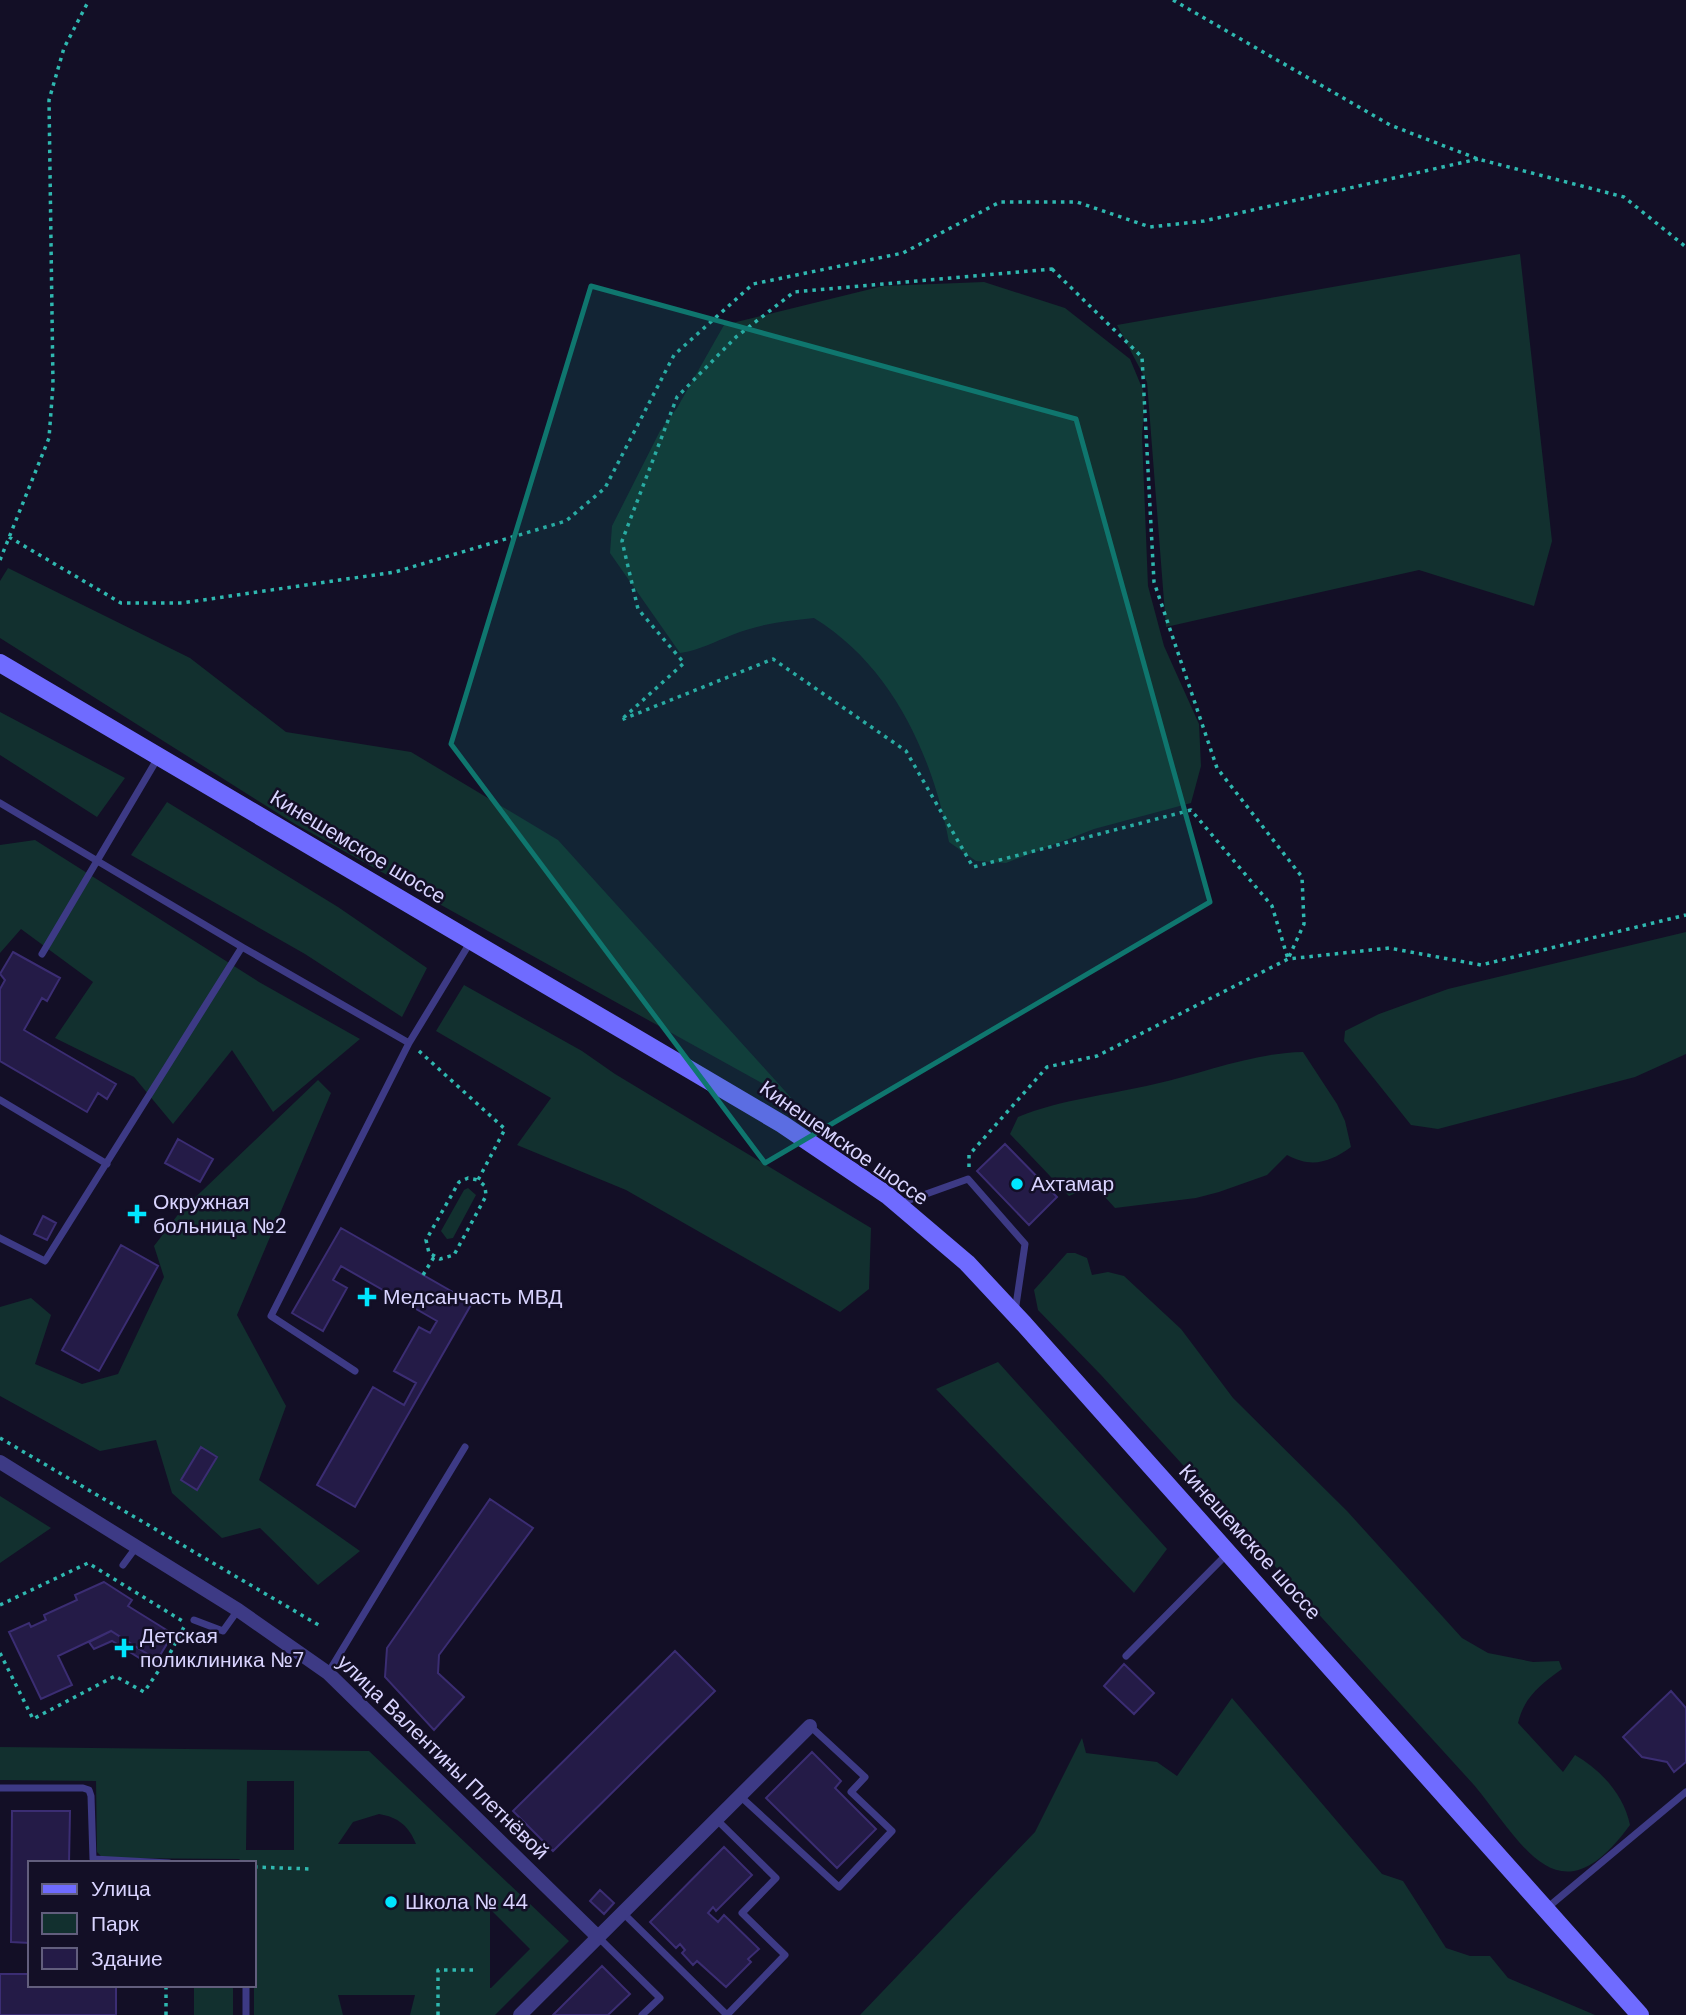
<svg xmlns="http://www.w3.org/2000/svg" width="1686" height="2015" font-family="'DM Sans',sans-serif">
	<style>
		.green { fill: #12302f; fill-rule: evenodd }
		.building { fill: #241b47; stroke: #3b2d73; stroke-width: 2 }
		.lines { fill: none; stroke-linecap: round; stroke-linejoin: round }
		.path { stroke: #2fb8b0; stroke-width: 3.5; stroke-dasharray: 3.5 5; stroke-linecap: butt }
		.lane { stroke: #3d3a85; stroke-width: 7 }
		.street { stroke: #3d3a85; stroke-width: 14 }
		.secondary { stroke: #6f6bff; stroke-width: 18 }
		.marked { fill: #0f766e; fill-opacity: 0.2; stroke: #0f766e; stroke-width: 5; stroke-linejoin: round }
		.poi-dot { fill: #00e5ff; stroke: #130f26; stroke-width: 2.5 }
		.labels { text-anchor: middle; stroke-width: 5; stroke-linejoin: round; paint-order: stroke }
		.street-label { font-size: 21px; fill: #d9d4ff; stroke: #130f26 }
		.poi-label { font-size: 21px; fill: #d9d4ff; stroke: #130f26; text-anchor: start }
	</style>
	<rect width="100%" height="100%" fill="#130f26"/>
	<path class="green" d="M1520,254L1552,541L1534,606L1419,570L1166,627L1147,382L1117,325Z
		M984,282L1065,308L1130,359L1145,395L1142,436L1148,586L1164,646L1199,724L1201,766L1191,803L1094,829L1006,863L976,861L949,842C932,754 892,666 814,618C786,621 758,624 732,635C714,642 700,650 680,653L610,553L612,526L660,431L677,408L724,325L883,286Z
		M8,568L190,658L286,732L411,752L558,840L794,1101L295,824L0,638V581Z
		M0,712L125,778L97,817L0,755Z
		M167,802L338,907L427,968L402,1017L305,954L131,855Z
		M35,840L259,982L360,1039L273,1112L232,1050L173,1124L134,1077L55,1038L93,982L21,929L0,953V845Z
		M1686,932V1054L1635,1077L1438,1129L1411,1125L1344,1041L1345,1031L1379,1014L1448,989Z
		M464,985L582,1051L615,1074L871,1228L869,1289L840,1312L626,1190L517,1145L551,1098L436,1031Z
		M1303,1052L1337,1104L1345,1121L1351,1147C1329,1163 1311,1168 1287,1155L1267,1175L1219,1192L1196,1198L1115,1208L1094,1185L1069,1196L1010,1134L1018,1117C1062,1099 1109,1095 1155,1084C1205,1073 1252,1053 1303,1052Z
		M318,1080L331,1093L237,1315L286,1406L259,1480L360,1551L318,1585L260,1528L222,1538L172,1493L156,1440L100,1451L0,1396V1307L31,1298L51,1315L35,1364L82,1384L118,1374L164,1277L154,1246L180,1212Z
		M468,1188L476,1195L453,1238L447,1239L441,1231L464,1190Z
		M1067,1253H1075L1087,1258L1092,1275L1108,1272L1124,1276L1181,1329L1233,1398L1347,1511L1462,1638L1488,1653L1533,1662L1559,1661L1562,1669C1541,1684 1524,1697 1518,1723L1563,1772L1575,1755C1601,1770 1624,1795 1630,1825C1559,1922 1525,1847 1474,1785L1101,1375L1038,1310L1034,1290Z
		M998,1362L1167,1549L1134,1593L936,1389Z
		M0,1496L51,1528L0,1563Z
		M1232,1698L1382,1874L1403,1881L1446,1948L1470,1956H1490L1508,1978L1595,2015H860L1035,1832L1082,1738L1086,1753L1157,1762L1177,1776Z
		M0,1747L369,1751L569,1941L495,2015H410L415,1995H338L343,2015H254V1863H243L239,1859L103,1858L97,1852L96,1781L0,1780ZM247,1781H294V1850H246ZM379,1814C398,1817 409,1826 416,1844H338L353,1822ZM490,1909L530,1949L491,1988H490Z
		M194,1985H233V2015H194Z"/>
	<path class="building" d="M13,952L60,978L47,1001L42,998L24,1030L116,1084L107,1099L98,1093L87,1112L0,1061V989L5,980L0,974Z
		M178,1139L213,1159L200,1182L165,1163Z
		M1005,1144L1057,1197L1029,1225L977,1171Z
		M43,1216L56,1223L47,1240L34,1234Z
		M341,1228L472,1303L355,1507L317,1485L373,1387L404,1405L416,1383L394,1371L419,1327L430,1333L437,1321L341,1266L333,1280L347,1288L323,1331L292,1313Z
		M121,1245L158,1266L99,1371L62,1350Z
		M201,1447L217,1457L197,1490L181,1480Z
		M490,1499L533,1528L439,1655L438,1673L464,1697L434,1730L385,1677L387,1648Z
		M104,1582L132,1600L128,1606L173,1634L157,1660L111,1631L58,1656L72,1685L41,1699L9,1632L29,1623L31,1627L46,1620L44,1615L77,1600L75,1595Z
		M111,1631L157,1660L152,1666L112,1641L94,1649L89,1642Z
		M675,1651L715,1691L553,1851L513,1811Z
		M1124,1664L1154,1693L1134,1714L1104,1686Z
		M1671,1691L1686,1708V1762L1674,1772L1667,1762L1642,1757L1623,1737Z
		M812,1752L841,1781L835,1788L876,1829L837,1868L766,1798Z
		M12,1811H70L69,1863H30V1943L11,1942Z
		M724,1847L752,1875L716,1911L713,1907L708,1913L718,1922L724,1915L759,1949L748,1959L751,1962L726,1987L697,1961L693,1965L682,1953L685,1950L680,1944L676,1948L650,1922Z
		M600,1890L614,1903L604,1914L590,1901Z
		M602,1966L630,1994L608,2015H553Z
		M0,1974H30V1985H116V2015H0Z"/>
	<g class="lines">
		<path class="path" d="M1173,0L1390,125L1478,159L1624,197L1686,247
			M1052,269L1142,357L1154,582L1217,768L1302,877L1304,924L1288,959L1272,906L1191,810L973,867L906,751L773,659L621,720L684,663L638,609L622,541L677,397L736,337L794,292Z
			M9,537L121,603H182L395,572L566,521L605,488L674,355L753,284L903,253L1000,202H1077L1150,227L1204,221L1478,159
			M0,560L49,438L53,385L49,100L64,48L89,0
			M419,1051L505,1129L478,1180L485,1186L486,1196L454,1255L440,1259L429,1253L426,1240L459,1182L468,1178L478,1180
			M969,1167V1155L1047,1067L1097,1056L1288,959L1389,948L1481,965L1686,915
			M423,1275L434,1257
			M0,1438L322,1627
			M0,1605L88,1563L184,1622
			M0,1653L33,1719L115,1676L144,1692L168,1657L184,1627
			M254,1867L312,1869
			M166,2015V1985
			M438,2015V1970H478"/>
		<path class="lane" d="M0,803L242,947
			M42,954L159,756
			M0,1100L107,1164
			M901,1203L968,1179L1025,1244L1015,1312
			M0,1238L45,1261L242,947L409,1043L471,941
			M355,1371L271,1316L409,1043
			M123,1565L137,1546
			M194,1620L223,1631L238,1610
			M1126,1656L1228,1553
			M328,1673L465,1447
			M0,1788H83L89,1790L91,1796L93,1859L169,1863
			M740,1796L839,1887L892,1831L851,1792L865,1777L810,1726
			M1547,1908L1686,1792
			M623,1913L727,2015L785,1955L742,1913L776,1878L717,1820
			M599,1938L660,1998L642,2015
			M246,2015V1985"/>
		<path class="street" d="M0,1462L238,1610L328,1673L599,1938
			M520,2015L810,1726"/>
		<path class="secondary" d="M0,663L782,1124L887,1195L967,1263L1024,1324L1640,2015"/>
	</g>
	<path class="marked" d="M591,286L1076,419L1210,902L765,1163L451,744Z"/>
	<g class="poi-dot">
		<circle cx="1017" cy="1184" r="7"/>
		<path d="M133.5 1203.5h7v7h7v7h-7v7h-7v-7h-7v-7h7z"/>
		<path d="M363.5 1286.5h7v7h7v7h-7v7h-7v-7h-7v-7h7z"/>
		<path d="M120.5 1637.5h7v7h7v7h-7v7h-7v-7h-7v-7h7z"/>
		<circle cx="391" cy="1902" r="7"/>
	</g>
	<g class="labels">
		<g class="street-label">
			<text transform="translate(358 847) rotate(31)" y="7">Кинешемское шоссе</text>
			<text transform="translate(844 1143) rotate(35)" y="7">Кинешемское шоссе</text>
			<text transform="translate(1250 1542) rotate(48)" y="7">Кинешемское шоссе</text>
			<text transform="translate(443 1757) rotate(44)" y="7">улица Валентины Плетнёвой</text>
		</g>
		<g class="poi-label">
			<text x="1031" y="1191">Ахтамар</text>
			<text x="153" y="1209">Окружная<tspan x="153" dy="24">больница №2</tspan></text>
			<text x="383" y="1304">Медсанчасть МВД</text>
			<text x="140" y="1643">Детская<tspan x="140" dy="24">поликлиника №7</tspan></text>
			<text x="405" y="1909">Школа № 44</text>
		</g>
	</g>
	<rect x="28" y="1861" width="228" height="126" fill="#130f26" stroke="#625e7d" stroke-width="2"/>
	<rect x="42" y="1884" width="35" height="10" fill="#6f6bff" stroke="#625e7d" stroke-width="2"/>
	<text x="91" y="1896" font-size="21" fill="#d9d4ff">Улица</text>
	<rect x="42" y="1913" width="35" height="21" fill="#12302f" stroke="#625e7d" stroke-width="2"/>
	<text x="91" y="1931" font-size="21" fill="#d9d4ff">Парк</text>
	<rect x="42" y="1948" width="35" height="21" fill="#241b47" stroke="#625e7d" stroke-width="2"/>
	<text x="91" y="1966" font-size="21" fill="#d9d4ff">Здание</text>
</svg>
